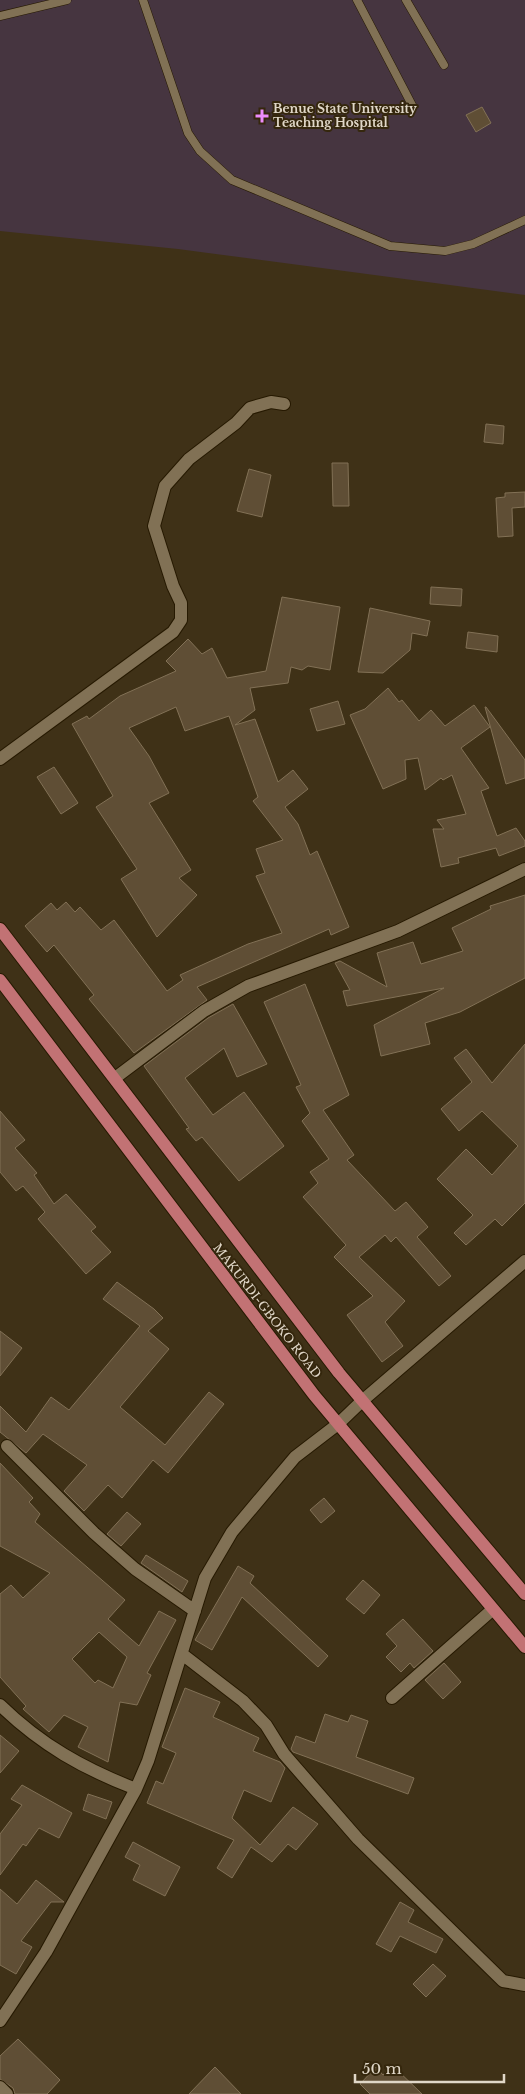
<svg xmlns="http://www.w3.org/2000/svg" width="525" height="2094" font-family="'Libre Baskerville',serif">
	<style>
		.medical { fill: #463540 }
		.building { fill: #5f4e35; stroke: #827156; fill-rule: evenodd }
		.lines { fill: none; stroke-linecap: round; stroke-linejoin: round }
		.lane-casing { stroke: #261901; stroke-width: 9 }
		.street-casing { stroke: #261901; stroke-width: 14 }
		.primary-casing { stroke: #261901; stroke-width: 14 }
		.lane { stroke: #817155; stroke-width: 8 }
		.street { stroke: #817155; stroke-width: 12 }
		.primary { stroke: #c27274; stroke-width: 12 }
		.poi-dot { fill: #ec8cfb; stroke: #35270d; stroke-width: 2 }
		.labels { text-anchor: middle; stroke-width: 4; stroke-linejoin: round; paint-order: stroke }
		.poi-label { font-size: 12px; font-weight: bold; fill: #e0d7c8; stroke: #35270d; text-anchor: start }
		.street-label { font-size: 12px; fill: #e0d7c8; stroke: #35270d }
	</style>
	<rect width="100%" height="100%" fill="#3f3117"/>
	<path class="medical" d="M0,0H525V295L178,249L0,231Z"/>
	<path class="building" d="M482,107L491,123L476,132L466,115Z
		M486,424L504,426L503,444L484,442Z
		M332,463H348L349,506H333Z
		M249,469L271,475L262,517L237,511Z
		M525,492V507L512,508L513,536L498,537L496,498L505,497V493Z
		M431,587L462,589L461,606L430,604Z
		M282,597L340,607L330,670L308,666L302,670L291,667L288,683L250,688L255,710L235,725L255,719L278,782L293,770L308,789L285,807L298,824L310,855L317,851L349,927L331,935L329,929L197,987L207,1000L134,1053L89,999L94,995L54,945L47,952L25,926L51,903L57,910L66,902L75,912L80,907L101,930L114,920L167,991L183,980L180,975L248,944L282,933L256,876L265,873L256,849L283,840L253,801L258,797L229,716L185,731L176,707L129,728L149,756L169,793L149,803L191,870L179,878L197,895L157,937L121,879L137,869L96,807L113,796L72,724L87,716L89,719L120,696L176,671L166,661L188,639L202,654L212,648L227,678L266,671Z
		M370,608L430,621L427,636L412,633L410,650L383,673L358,672Z
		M468,632L498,636L497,652L466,648Z
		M388,688L399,702L402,700L419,721L431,710L445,726L474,705L490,727L461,748L489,788L481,791L497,836L516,828L525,841V846L499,856L496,848L458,858L459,863L441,867L433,829H444L437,820L466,814L452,775L443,780L441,778L425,790L418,758L405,760L406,779L383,789L350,715L365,709Z
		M338,701L345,724L317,731L310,709Z
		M485,707H486L525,760V778L506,784Z
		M54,767L78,803L61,814L37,777Z
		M525,895V978L460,1012L425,1023L430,1044L381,1056L374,1025L444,988L347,1006L343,991L350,990L335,963L340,961L387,987L377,953L413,942L421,964L463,951L452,928L491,909L490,906Z
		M305,984L349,1095L323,1110L354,1155L347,1160L395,1211L406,1202L428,1227L417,1237L451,1276L439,1286L396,1237L391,1242L385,1235L359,1257L405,1301L385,1322L403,1346L382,1362L347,1315L373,1296L334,1257L346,1245L303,1197L318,1183L310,1172L329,1159L302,1121L310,1113L296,1087L301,1085L264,1002Z
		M233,1004L267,1064L237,1077L224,1048L185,1078L213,1115L244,1092L284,1146L239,1181L202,1137L196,1141L186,1129L189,1128L144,1066L208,1018Z
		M525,1044V1203L502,1226L495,1219L466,1245L454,1233L473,1215L437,1179L466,1149L492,1175L518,1146L482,1111L459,1131L441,1109L472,1082L454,1058L466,1049L492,1083Z
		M0,1111L25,1140L15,1148L37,1173L34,1175L54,1204L66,1194L96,1227L91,1231L111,1252L86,1274L38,1219L45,1212L23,1186L16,1191L0,1172Z
		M117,1282L154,1309L163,1318L148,1331L169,1349L120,1407L165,1445L209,1392L224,1404L168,1473L153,1460L122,1498L108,1485L84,1511L64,1491L87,1465L43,1434L26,1453L0,1432V1406L26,1432L51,1397L69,1410L140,1326L103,1299Z
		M0,1331L22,1348L0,1376Z
		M0,1463L33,1498L29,1502L40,1514L35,1522L125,1600L108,1619L139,1646L159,1611L176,1620L147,1673L151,1675L137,1705L120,1702L108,1762L78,1747L88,1727L64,1715L49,1732L23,1709L26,1706L0,1677V1594L11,1585L23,1598L50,1573L0,1546ZM99,1632L127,1657L113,1688L98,1680L95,1683L72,1659Z
		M324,1498L335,1511L321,1523L310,1510Z
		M127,1512L141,1524L121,1546L107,1534Z
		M146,1555L188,1581L182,1592L141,1563Z
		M238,1566L254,1576L250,1583L328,1656L318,1667L242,1597L212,1650L195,1640Z
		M363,1580L380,1595L364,1614L346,1599Z
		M403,1619L433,1651L414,1668L410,1663L401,1672L386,1657L397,1646L386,1634Z
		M444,1663L461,1682L443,1699L425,1680Z
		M185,1688L220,1702L213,1717L259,1738L253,1751L280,1762L285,1768L271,1802L244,1790L232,1818L260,1845L293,1807L318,1824L296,1850L288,1844L272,1862L251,1847L232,1878L217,1868L234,1840L147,1803L156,1781L163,1784L176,1753L162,1747Z
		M325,1714L348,1722L351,1715L368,1721L356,1757L414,1778L408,1794L293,1752L291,1749L296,1736L315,1743Z
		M0,1735L19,1751L0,1773Z
		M22,1785L72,1813L59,1838L39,1828L26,1846L23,1844L0,1875V1834L22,1805L11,1799Z
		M88,1794L112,1802L106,1819L83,1810Z
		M133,1842L180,1867L165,1896L133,1880L140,1865L125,1857Z
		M36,1880L64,1902H51L21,1941L32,1947L16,1974L0,1965V1889L17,1904Z
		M400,1902L414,1910L408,1922L443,1939L436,1953L400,1936L391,1952L376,1944Z
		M433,1964L446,1976L426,1997L413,1984Z
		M18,2039L60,2080L47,2094H15L13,2088L0,2079V2056Z
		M392,2065L422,2094H370L360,2084L376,2067L383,2075Z
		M215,2067L241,2094H189Z"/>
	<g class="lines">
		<defs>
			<path id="lane" d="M143,0L188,133L200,151L232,180L390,246L445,251L473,244L525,220
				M357,0L412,105
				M406,0L444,65
				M0,16L67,0"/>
			<path id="street" d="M0,759L173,632L181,620V603L173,586L154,526L165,486L189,459L236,423L250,408L271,402L284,404
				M115,1078L204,1011L248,986L398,931L525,869
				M7,1446L94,1533L135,1569L195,1611
				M182,1654L243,1701L266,1725L284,1754L358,1839L503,1981L525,1985
				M392,1698L492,1610
				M0,1705C41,1745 84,1769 136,1789L148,1761L205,1578L232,1532L295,1457L338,1424L362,1401L525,1261
				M0,2021L46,1952L136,1789
				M0,2087L7,2094"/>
			<path id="primary" d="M0,929L339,1373L525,1594
				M0,980L314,1395L525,1647"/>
		</defs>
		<use href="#lane" class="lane-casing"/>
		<use href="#street" class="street-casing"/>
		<use href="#primary" class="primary-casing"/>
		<use href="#lane" class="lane"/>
		<use href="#street" class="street"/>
		<use href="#primary" class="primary"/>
	</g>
	<path class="poi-dot" d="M259.5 108.5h5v5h5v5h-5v5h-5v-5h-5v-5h5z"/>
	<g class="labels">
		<g class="poi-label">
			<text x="273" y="113">Benue State University<tspan x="273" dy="14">Teaching Hospital</tspan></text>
		</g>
		<g class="street-label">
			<text transform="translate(267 1311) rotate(52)" y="4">MAKURDI-GBOKO ROAD</text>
		</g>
	</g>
	<path d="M355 2074v8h149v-8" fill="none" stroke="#e0d7c8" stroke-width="2.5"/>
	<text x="362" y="2074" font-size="15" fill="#e0d7c8" stroke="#35270d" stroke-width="4" paint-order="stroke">50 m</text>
</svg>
